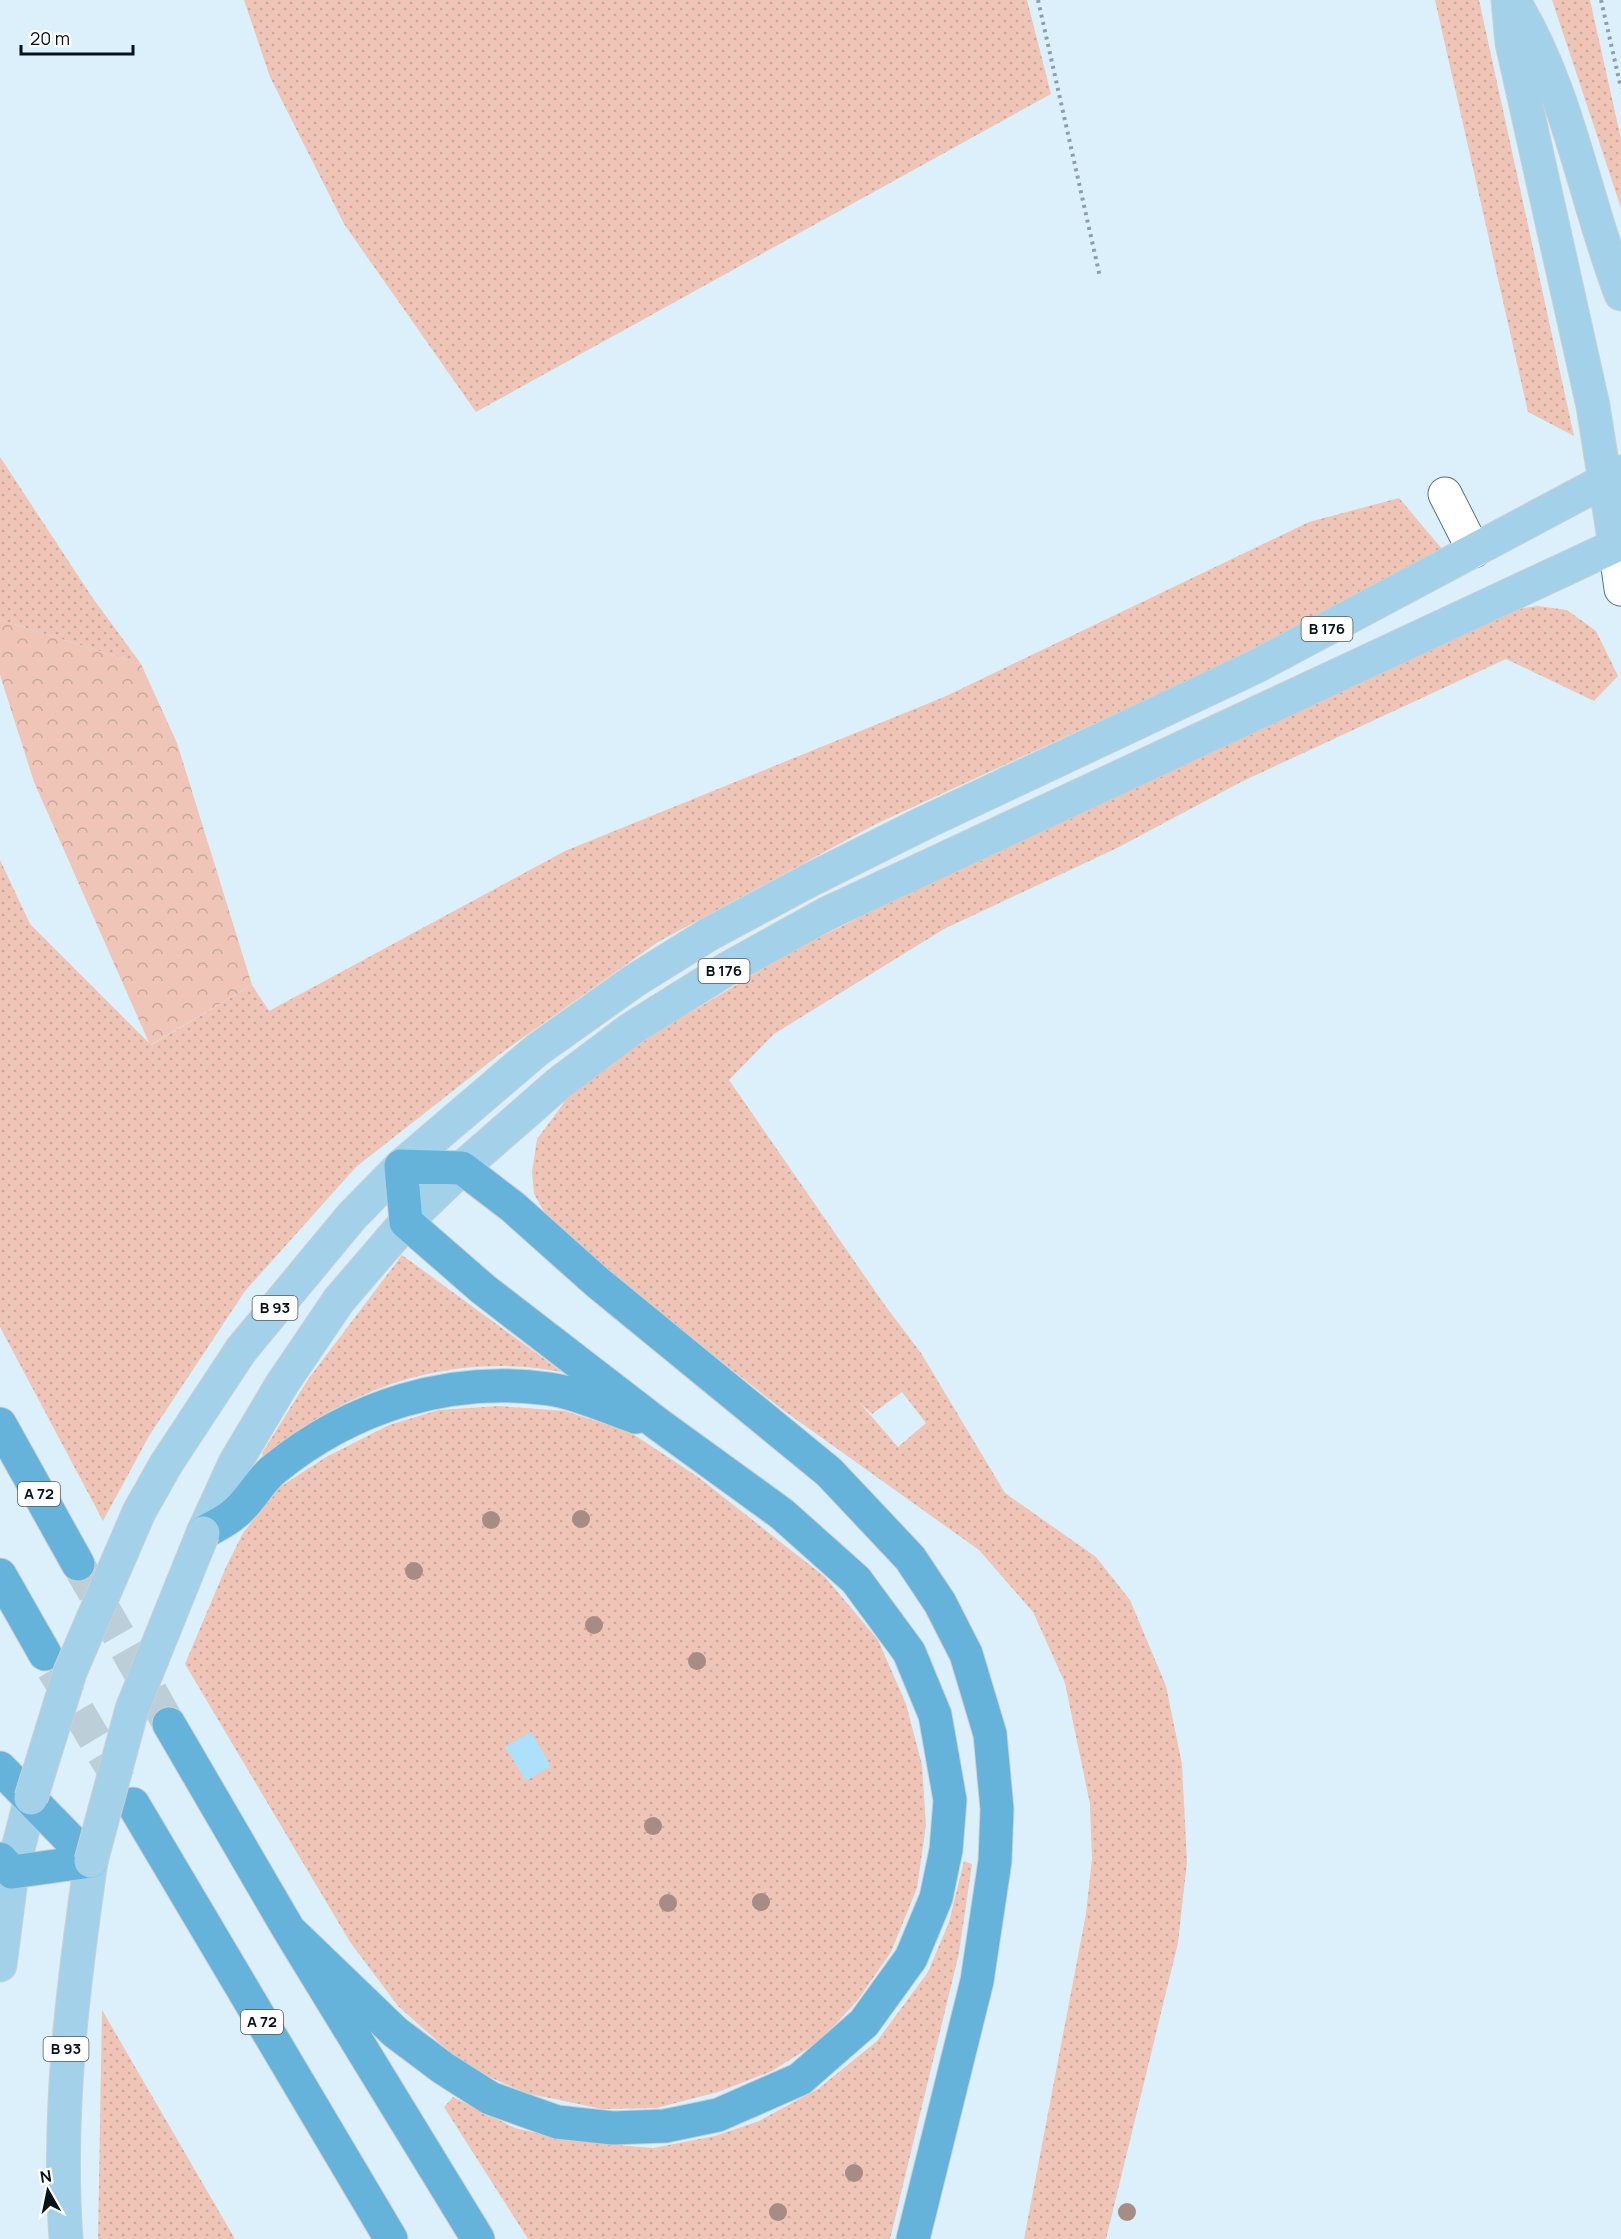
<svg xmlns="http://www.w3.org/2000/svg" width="1621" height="2239" font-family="Manrope,sans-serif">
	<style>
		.grass { fill: url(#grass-dots); fill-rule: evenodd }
		.forest { fill: url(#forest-crowns) }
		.building { fill: #ade0fb }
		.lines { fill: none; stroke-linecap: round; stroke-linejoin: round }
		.highway-tunnel { stroke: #bccfd9; stroke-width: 33; stroke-dasharray: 33 16; stroke-linecap: butt }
		.minor-casing { stroke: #547383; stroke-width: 35 }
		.major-casing { stroke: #cdd0d1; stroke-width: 35 }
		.highway-casing { stroke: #cdd0d1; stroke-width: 35 }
		.path { stroke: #8f9fa9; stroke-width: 4; stroke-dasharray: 3 4.5; stroke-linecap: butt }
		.minor { stroke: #fff; stroke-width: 33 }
		.major { stroke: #a3d1e9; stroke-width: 33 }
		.highway { stroke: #65b3da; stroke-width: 33 }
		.major-bridge-casing { stroke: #cdd0d1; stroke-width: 35; stroke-linecap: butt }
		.major-bridge { stroke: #a3d1e9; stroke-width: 33 }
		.tree { fill: #a68c84 }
		.labels { text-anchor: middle; stroke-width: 5; stroke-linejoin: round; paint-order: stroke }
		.shield { fill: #fff; stroke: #51595e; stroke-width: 1.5 }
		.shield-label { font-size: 15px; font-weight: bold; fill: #071219 }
	</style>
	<defs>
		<pattern id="grass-dots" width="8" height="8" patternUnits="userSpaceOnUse" patternTransform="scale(1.5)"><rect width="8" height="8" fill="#eec5b6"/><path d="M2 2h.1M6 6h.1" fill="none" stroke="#cba89c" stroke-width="1.8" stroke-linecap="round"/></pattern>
		<pattern id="forest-crowns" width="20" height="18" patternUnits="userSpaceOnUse" patternTransform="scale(1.5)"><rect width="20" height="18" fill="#eec5b6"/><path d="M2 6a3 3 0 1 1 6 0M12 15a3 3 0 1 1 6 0" fill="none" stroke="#cba89c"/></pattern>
	</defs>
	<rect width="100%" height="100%" fill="#dcf0fb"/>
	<path class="grass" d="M244,0H1027L1051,94L476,412L344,224L270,77Z
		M1435,0H1479L1574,436L1528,412Z
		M1552,0H1590L1621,139V208Z
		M0,457L92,597L141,664L0,620Z
		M1399,498L1442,549L1237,658L876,824L658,942L500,1054L356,1167L245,1291L149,1436L103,1521L0,1327V860L30,924L151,1045L252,985L269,1011L565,851L944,697L1309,522Z
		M1538,606L1567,610L1596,631L1618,676L1594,701L1506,659L1243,781L1117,848L944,929L774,1034L729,1080L884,1304L921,1353L1005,1493L1096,1557L1130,1600L1166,1686L1182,1764L1187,1862L1178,1943L1106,2239H1024L1086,1914L1092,1859L1090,1804L1065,1683L1033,1612L979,1550L783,1410L554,1229L534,1194L532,1172L537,1139L572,1092L636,1045L798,948L1011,842L1504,611ZM902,1392L926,1423L898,1447L859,1402L872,1414Z
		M402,1255L562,1372C452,1351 348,1387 263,1457L262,1453L309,1378Z
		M499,1406L565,1411L630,1432L698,1477L825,1577L878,1640L906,1704L922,1765L926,1825L917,1888L891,1952L857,2001L820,2041L772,2071L718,2092L656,2108L602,2109L526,2093L465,2066L398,2006L350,1942L185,1664L226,1567L243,1533L280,1487L326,1457L389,1425L439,1410Z
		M964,1861L972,1864L959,1953L890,2239H528L444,2107L453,2097L515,2128L571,2141L653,2148L715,2136L759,2121L818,2089L877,2041L928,1972L949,1922Z
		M102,2010L235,2239H98Z"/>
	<path class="forest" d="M0,620L141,664L177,743L252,985L150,1045L34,782L0,675Z"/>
	<path class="building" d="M531,1732L551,1766L526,1781L505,1747Z"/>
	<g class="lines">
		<path class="highway-tunnel" d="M78,1564L169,1724
			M53,1669L126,1792"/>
		<defs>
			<path id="minor" d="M1445,494L1474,551
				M1615,545L1621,589"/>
			<path id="major" d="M1508,0L1512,43L1593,406L1615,545
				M1513,0C1568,89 1584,197 1621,294
				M166,1464L241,1350L352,1216L401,1166L537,1050L634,981L711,933L810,880L924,823L1255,667L1621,472
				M203,1533L235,1463L282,1384L339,1300L406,1222L462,1168L558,1084L631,1029L727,969L828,913L1621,543
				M0,1965L12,1872L31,1798
				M66,2239C57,2112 73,1986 91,1861"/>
			<path id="highway" d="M0,1424L78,1564
				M203,1533C213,1527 225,1522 234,1514C249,1503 258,1483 273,1470C351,1406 450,1375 549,1389C578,1393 609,1408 636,1417
				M0,1575L45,1654
				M169,1724L289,1930L478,2239
				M0,1768L91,1861
				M133,1804L391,2239
				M0,1859L12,1872L91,1861
				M289,1930L395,2032L443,2068L490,2098L557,2122L613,2128L665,2126L718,2115L800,2079L864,2023L911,1958L936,1898L946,1850L950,1800L935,1715L909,1652L856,1580L782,1514L658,1424L483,1289L406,1222L401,1166L462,1168L513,1207L597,1282L829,1472L910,1558L940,1603L966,1654L990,1734L997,1809L995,1861L977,1981L913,2239"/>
		</defs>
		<use href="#minor" class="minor-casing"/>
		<use href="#major" class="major-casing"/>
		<use href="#highway" class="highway-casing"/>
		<path class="path" d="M1038,0L1100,277
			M1601,0L1621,88"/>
		<use href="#minor" class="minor"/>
		<use href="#major" class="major"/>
		<use href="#highway" class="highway"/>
		<defs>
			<path id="major-bridge" d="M31,1798L70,1672L139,1512L166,1464
				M91,1861L132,1709L203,1533"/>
		</defs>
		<use href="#major-bridge" class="major-bridge-casing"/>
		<use href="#major-bridge" class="major-bridge"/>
	</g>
	<g class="tree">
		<circle cx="581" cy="1519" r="9"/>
		<circle cx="491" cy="1520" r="9"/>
		<circle cx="414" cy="1571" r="9"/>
		<circle cx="594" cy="1625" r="9"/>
		<circle cx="697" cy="1661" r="9"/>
		<circle cx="653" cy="1826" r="9"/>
		<circle cx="761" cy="1902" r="9"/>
		<circle cx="668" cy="1903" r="9"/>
		<circle cx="854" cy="2173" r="9"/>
		<circle cx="778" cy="2212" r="9"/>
		<circle cx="1127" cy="2212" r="9"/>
	</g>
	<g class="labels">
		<g class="shield">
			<rect x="1301.5" y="617" width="51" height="24" rx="4.5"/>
			<rect x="698.5" y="959" width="51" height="24" rx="4.5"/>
			<rect x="252.5" y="1296" width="45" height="24" rx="4.5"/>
			<rect x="18" y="1482" width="42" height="24" rx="4.5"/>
			<rect x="241" y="2010" width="42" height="24" rx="4.5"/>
			<rect x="43.5" y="2037" width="45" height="24" rx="4.5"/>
		</g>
		<g class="shield-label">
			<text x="1327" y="634">B 176</text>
			<text x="724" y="976">B 176</text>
			<text x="275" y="1313">B 93</text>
			<text x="39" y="1499">A 72</text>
			<text x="262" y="2027">A 72</text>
			<text x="66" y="2054">B 93</text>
		</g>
	</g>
	<g transform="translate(48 2191) rotate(351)" stroke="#ffffff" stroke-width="4.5" paint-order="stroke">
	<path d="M0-4.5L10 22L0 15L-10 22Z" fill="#071219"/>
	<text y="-9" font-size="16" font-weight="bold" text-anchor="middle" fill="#071219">N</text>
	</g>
	<path d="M21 45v9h112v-9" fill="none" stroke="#071219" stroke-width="3"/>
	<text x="30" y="45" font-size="18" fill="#071219" stroke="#ffffff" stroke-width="4.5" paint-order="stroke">20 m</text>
</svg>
